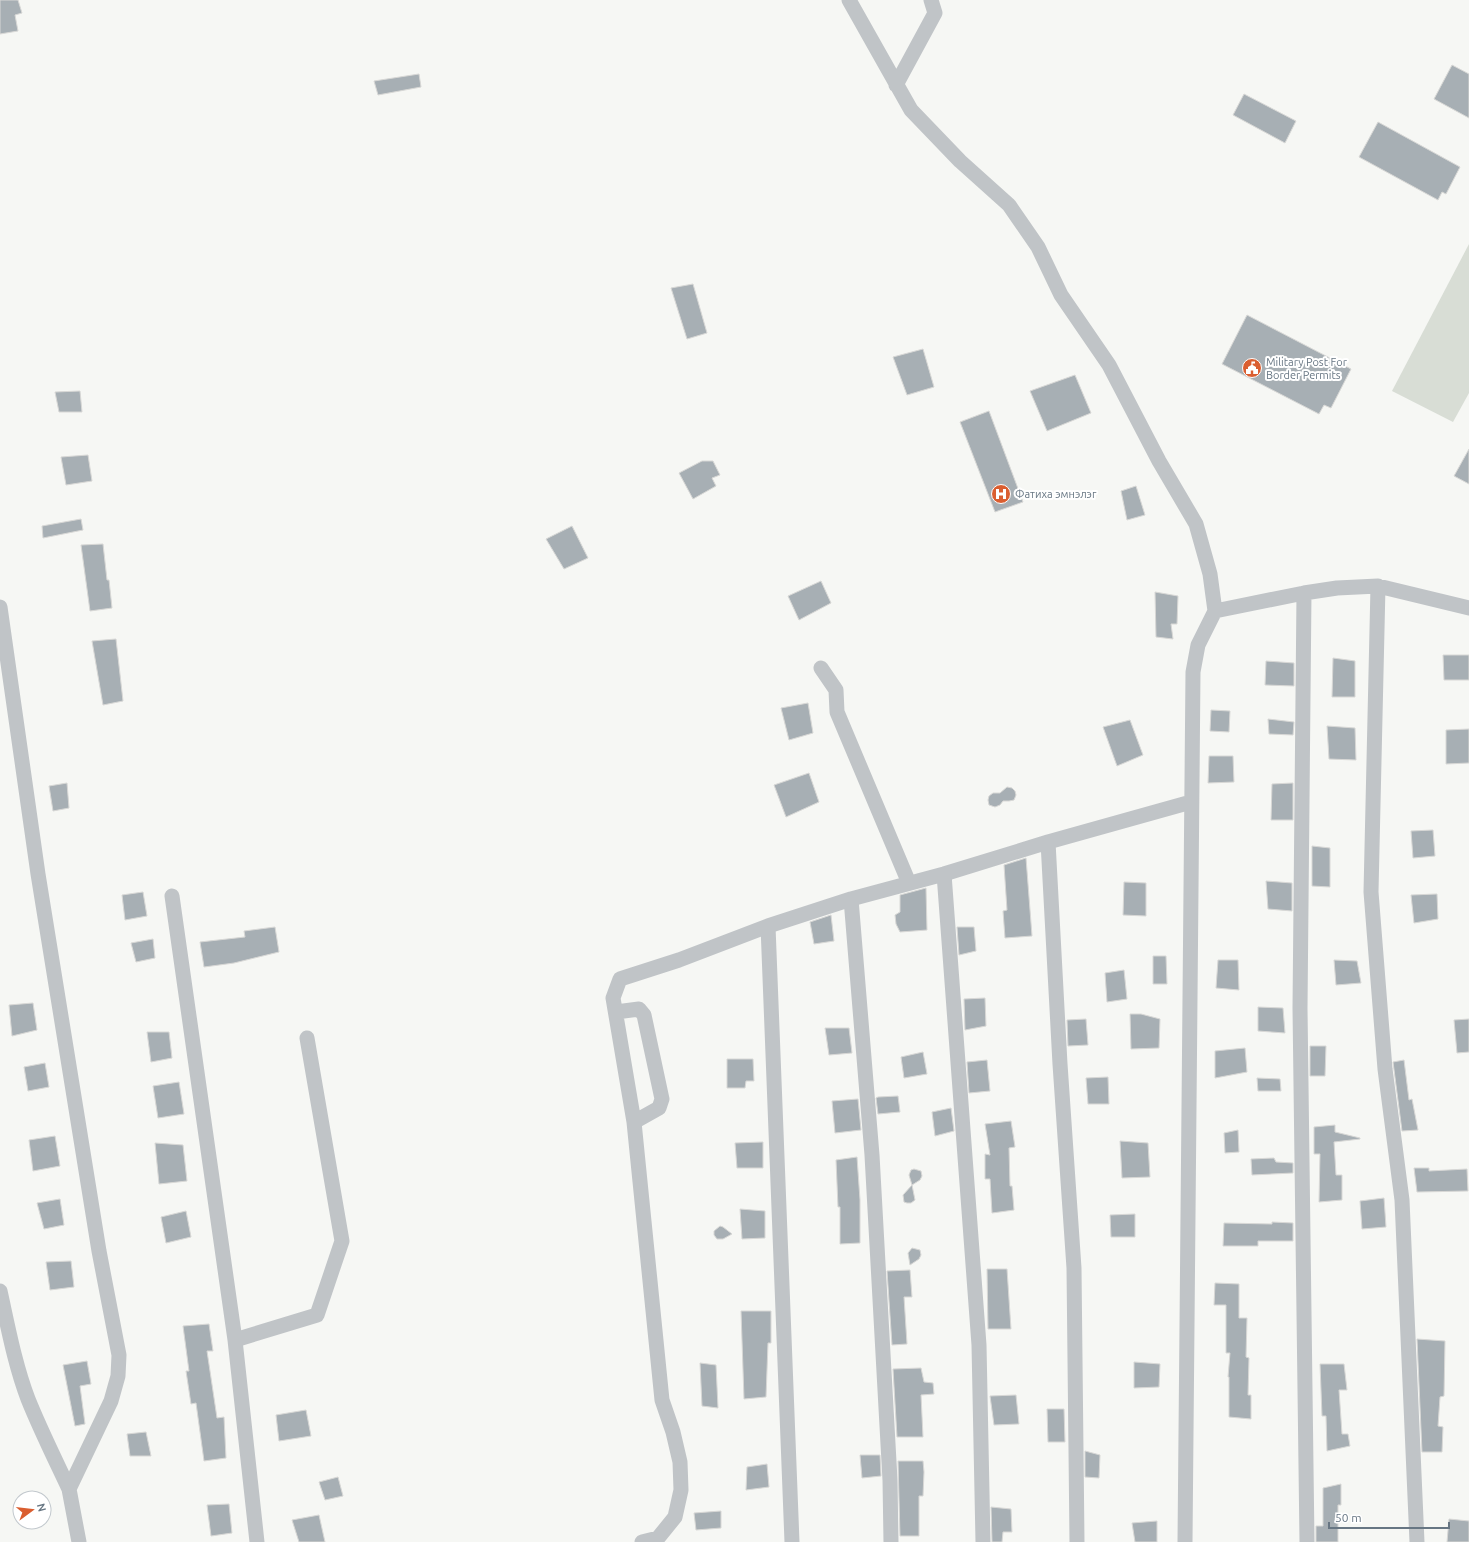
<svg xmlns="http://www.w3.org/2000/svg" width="1469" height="1542" font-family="Ubuntu,sans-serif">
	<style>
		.green { fill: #d8ddd5 }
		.building { fill: #a7afb4; stroke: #d8d8d6 }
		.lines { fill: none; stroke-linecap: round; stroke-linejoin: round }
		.minor { stroke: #c0c4c7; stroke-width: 15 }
		.labels { text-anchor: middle; stroke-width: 4; stroke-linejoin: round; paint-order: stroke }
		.poi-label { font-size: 11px; fill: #677683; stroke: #fff; text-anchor: start }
	</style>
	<rect width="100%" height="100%" fill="#f6f7f4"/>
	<path class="green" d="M1469,244V393L1453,422L1392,391Z"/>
	<path class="building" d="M0,0H18L22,13L15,15L18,31L0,34Z
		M1452,65L1469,74V118L1434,99Z
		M419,74L421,87L378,95L374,81Z
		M1244,94L1296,121L1285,143L1233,115Z
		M1378,122L1460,167L1446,194L1442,192L1438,200L1359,157Z
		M693,284L707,333L687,339L671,288Z
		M1247,315L1351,369L1331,408L1324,405L1319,414L1222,364Z
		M923,349L934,387L907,395L893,357Z
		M1075,375L1091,413L1047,431L1030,391Z
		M80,391L82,412H59L55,392Z
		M989,411L1023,502L995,512L960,422Z
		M1469,449V484L1454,476Z
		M88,455L92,481L66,485L61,457Z
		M702,461H713L720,475L712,478L716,486L693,499L679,473Z
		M1136,486L1145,515L1127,520L1121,491Z
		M81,519L83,530L43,538L42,526Z
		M572,526L588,558L564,569L546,539Z
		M103,544L107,580H109L112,608L90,611L81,545Z
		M821,581L831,603L799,620L788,596Z
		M1155,592L1178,596L1177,624H1171L1173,639L1156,637Z
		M116,639L123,701L103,705L92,641Z
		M1443,655H1469V680H1444Z
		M1333,658L1355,661V697H1332Z
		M1266,661L1294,663V686L1265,685Z
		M808,703L813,733L789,740L781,708Z
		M1211,710L1230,711L1229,732L1210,731Z
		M1268,719L1294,722L1293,735L1269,734Z
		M1130,720L1143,755L1117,766L1103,727Z
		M1327,726L1355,728L1356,760L1329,759Z
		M1469,729V763L1446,764V730Z
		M1209,756H1233L1234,782L1208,783Z
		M809,773L819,802L786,817L774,785Z
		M67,783L69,808L53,811L49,786Z
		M1293,783V820H1271L1272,784Z
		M1007,787L1012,788L1015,791L1016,795L1014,800L1009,801H1003L1000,805L995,807L989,805L988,800L989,796L993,793H1000Z
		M1433,830L1435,856L1413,858L1411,831Z
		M1312,846L1330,848V887L1312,886Z
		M1026,858L1032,936L1005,938L1003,911L1007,910L1004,865Z
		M1266,881L1292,883V911L1268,909Z
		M1124,882L1146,883V916L1123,915Z
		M926,888L927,930L900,932L896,924L895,915L900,912V895Z
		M143,892L147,916L125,920L122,895Z
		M1437,894L1438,919L1414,923L1411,895Z
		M831,915L834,941L814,944L810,922Z
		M275,927L279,952L234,963L204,967L200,942L245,937L244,931Z
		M957,927H974L976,951L959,955Z
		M153,939L155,958L136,962L131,943Z
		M1153,956H1166L1167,984H1153Z
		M1218,960H1238L1239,990L1216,988Z
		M1334,960L1357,961L1361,983L1336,985Z
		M1124,970L1127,999L1107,1002L1105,973Z
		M985,998L986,1026L965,1030L964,999Z
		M33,1003L37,1030L12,1036L9,1005Z
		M1258,1007L1283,1008L1285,1033L1258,1031Z
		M1130,1014H1141L1160,1019L1159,1048L1131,1049Z
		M1086,1019L1088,1045L1068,1046L1067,1020Z
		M1469,1019V1052L1457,1053L1454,1020Z
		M825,1028H849L852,1053L829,1055Z
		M147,1032H169L172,1058L151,1062Z
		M1310,1046H1326L1325,1076H1310Z
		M1245,1048L1247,1072L1215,1078V1051Z
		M923,1052L927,1074L904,1078L901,1057Z
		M727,1059H753L754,1081H746L745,1088H727Z
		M987,1060L990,1091L969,1093L967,1062Z
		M1404,1060L1409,1100L1412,1099L1418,1130L1402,1131L1393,1062Z
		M45,1063L49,1087L28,1091L24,1067Z
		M1108,1077L1109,1104H1088L1086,1078Z
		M1257,1078L1280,1079L1281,1091H1258Z
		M179,1082L184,1114L158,1118L153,1086Z
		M898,1096L900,1112L878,1114L876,1098L878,1097Z
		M858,1099L861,1130L835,1133L832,1101Z
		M951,1108L954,1131L935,1136L932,1112Z
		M1011,1121L1015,1147L1009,1148L1010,1186H1012L1014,1210L992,1213L990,1179H985V1154L990,1155L985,1124Z
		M1335,1125V1132L1360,1138V1139L1334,1142L1336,1175H1342V1200L1319,1202L1320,1154H1314V1127Z
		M1238,1130L1239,1152L1225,1153L1224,1133Z
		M55,1136L60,1166L33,1171L29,1140Z
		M1120,1141L1148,1143L1150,1177L1122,1178Z
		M763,1142V1168H737L735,1143Z
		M155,1143L183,1145L187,1181L159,1184Z
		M857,1157L860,1200V1243L840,1244V1207H838L836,1160Z
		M1274,1158L1276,1162L1293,1163V1173L1252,1175L1251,1159Z
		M1414,1168H1429V1171L1467,1169L1468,1191L1417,1192Z
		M914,1169L921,1171L922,1176L920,1180L912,1185L909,1175L911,1170Z
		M912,1185L915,1200L911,1203H907L904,1202L903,1195Z
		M1384,1198L1386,1227L1362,1229L1360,1201Z
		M60,1199L64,1225L44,1229L37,1203Z
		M740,1209L765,1211V1238L742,1239Z
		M186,1211L191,1237L166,1243L161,1217Z
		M1135,1214V1237H1111L1110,1215Z
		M1272,1222L1293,1223V1241H1258V1246H1223L1224,1223L1272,1224Z
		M720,1226L723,1227L732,1234L723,1239H717L714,1235V1231Z
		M912,1248L920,1250L921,1255L919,1259L910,1265L908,1253Z
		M71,1261L74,1287L50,1290L46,1262Z
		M987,1269H1007L1011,1329H988Z
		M910,1270L912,1297H904L907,1344L892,1345L887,1271Z
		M1215,1283L1239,1284V1318H1247L1246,1357L1249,1358L1248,1395H1251V1419L1229,1417V1377H1228L1230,1353H1226V1305H1214Z
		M741,1311H771V1343H768L766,1397L744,1399Z
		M209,1324L213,1351H207L217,1418L224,1417L226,1458L204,1461L196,1403L191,1404L186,1371H189L183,1326Z
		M1417,1339L1445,1341L1444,1396L1440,1397L1438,1426L1443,1427L1442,1452H1422Z
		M87,1361L91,1384L80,1386L85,1424L75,1426L63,1365Z
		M1134,1362L1160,1364L1159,1387L1134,1388Z
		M700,1363L716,1365L718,1408L702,1406Z
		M1320,1364H1344L1347,1390H1339L1342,1434H1348L1350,1446L1327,1451L1326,1416H1322Z
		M921,1368L924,1382L933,1383L934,1394L921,1395L923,1437H897L893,1369Z
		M1016,1395L1019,1424L994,1425L990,1396Z
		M1047,1409H1064L1065,1442H1048Z
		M306,1410L311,1436L279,1441L276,1415Z
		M146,1432L151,1456H130L127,1434Z
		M1085,1451L1100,1455L1099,1478L1085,1477Z
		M860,1455H880L881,1476L862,1478Z
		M898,1461H923L924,1472L923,1496H919V1536H900Z
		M767,1464L769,1487L746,1490L747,1467Z
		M338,1477L343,1496L325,1500L319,1482Z
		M1341,1484V1505H1338V1542H1316V1526H1323V1488Z
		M229,1504L232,1533L211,1536L207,1505Z
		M991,1507L1011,1509L1012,1532H1003L1002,1542H992Z
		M721,1511V1528L696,1530L694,1513Z
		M319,1515L325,1542H299L292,1520Z
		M1449,1519L1469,1521V1542H1447Z
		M1157,1521V1542H1135L1132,1523Z"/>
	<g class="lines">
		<path class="minor" d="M849,0L911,110L960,161L1009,205L1038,247L1061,295L1109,365L1159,461L1196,524L1210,574L1215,611L1198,645L1193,672L1185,1542
			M896,85L935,13L931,0
			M1378,586L1371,892L1385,1069L1402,1200L1417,1542
			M1304,593L1300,1008L1307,1542
			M0,607L38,874L99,1251L119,1355L118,1376L111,1401L69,1489L79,1542
			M1215,611L1304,593L1337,588L1378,586L1469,608
			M821,668L836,690L837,712L909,883
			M1048,842L1060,1064L1074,1268L1077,1542
			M944,874L979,1345L983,1542
			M172,896L235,1340L257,1542
			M851,899L872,1155L890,1480L891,1542
			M768,926L792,1542
			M616,1012L639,1009L644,1015L662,1099L659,1108L634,1122
			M0,1291C8,1327 15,1365 28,1399C40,1429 55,1459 69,1489
			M235,1340L317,1315L342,1241L307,1038
			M642,1542L658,1538L675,1517L681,1490L680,1462L673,1432L662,1400L634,1122L613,998L620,979L679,960L768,926L851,899L944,874L1048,842L1191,802"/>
	</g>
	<defs>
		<symbol id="civic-disc" viewBox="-11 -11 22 22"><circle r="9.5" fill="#da5e30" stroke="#fff"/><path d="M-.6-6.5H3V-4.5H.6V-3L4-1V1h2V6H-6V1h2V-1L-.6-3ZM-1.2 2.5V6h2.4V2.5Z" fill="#fff"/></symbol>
		<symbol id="hospital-disc" viewBox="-11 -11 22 22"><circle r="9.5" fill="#da5e30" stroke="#fff"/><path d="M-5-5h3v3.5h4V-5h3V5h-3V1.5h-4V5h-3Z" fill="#fff"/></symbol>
	</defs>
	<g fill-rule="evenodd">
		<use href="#civic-disc" x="1241" y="357" width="22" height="22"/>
		<use href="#hospital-disc" x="990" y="483" width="22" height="22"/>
	</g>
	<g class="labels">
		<g class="poi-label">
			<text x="1266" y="366">Military Post For<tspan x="1266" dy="13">Border Permits</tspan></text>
			<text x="1015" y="498">Фатиха эмнэлэг</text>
		</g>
	</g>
	<g transform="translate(32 1510) rotate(75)"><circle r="19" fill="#ffffff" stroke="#c2c8cd"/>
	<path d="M0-3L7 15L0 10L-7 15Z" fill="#da5e30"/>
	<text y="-6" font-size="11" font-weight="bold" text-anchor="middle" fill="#677683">N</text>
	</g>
	<path d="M1329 1522v6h120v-6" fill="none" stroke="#677683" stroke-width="2"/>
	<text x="1335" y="1522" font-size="12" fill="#677683" stroke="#ffffff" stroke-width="3" paint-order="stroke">50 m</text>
</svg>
